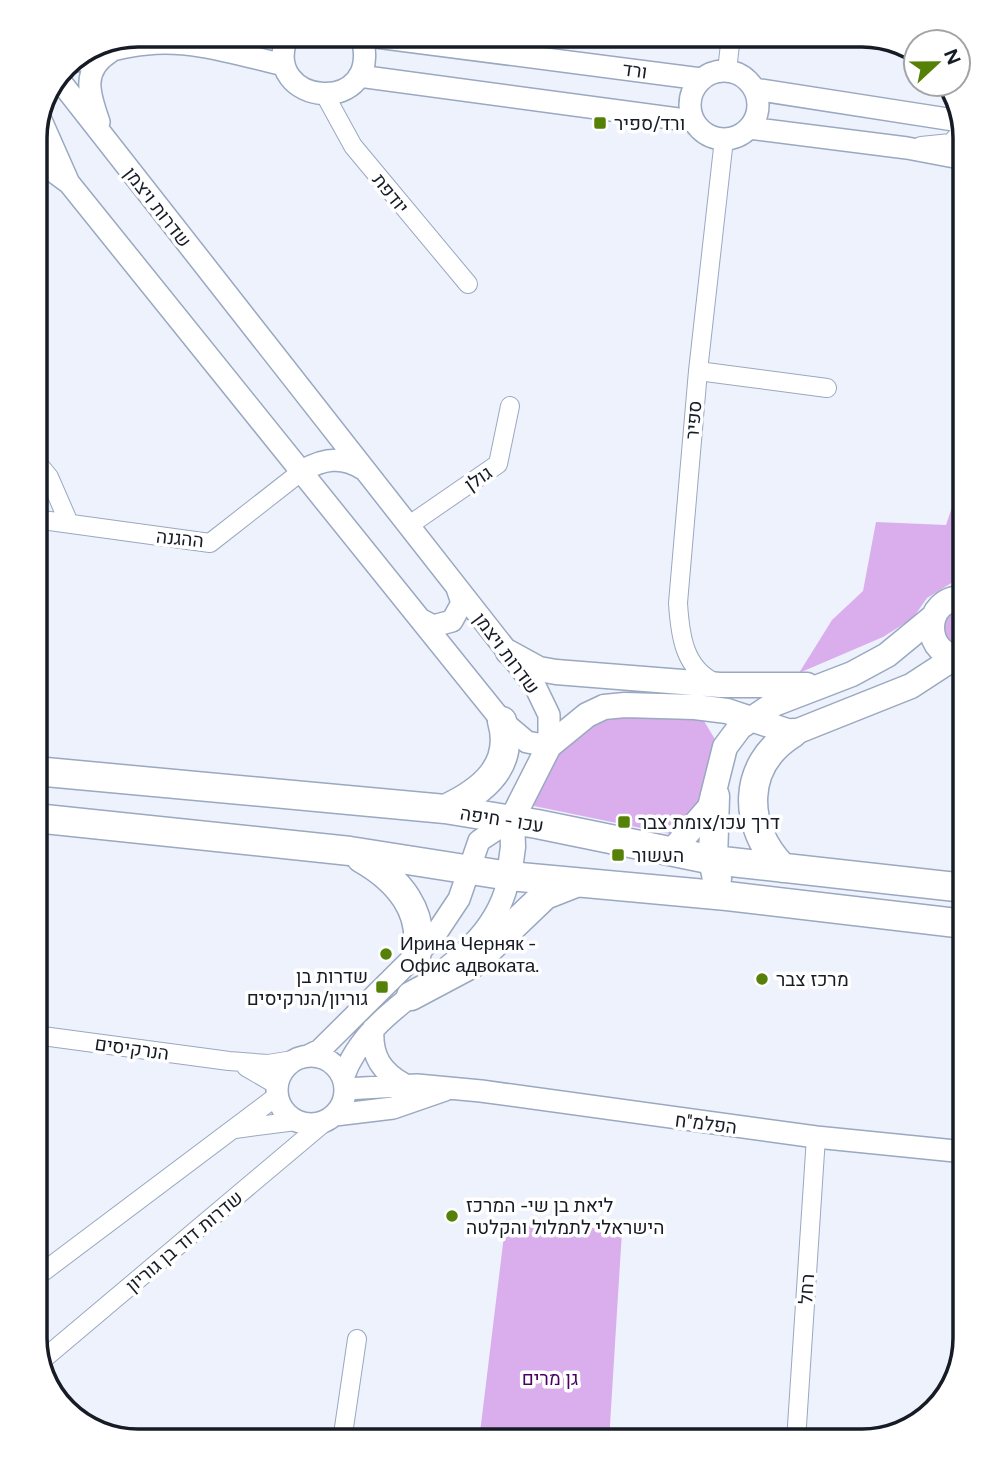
<svg xmlns="http://www.w3.org/2000/svg" width="1000" height="1476" font-family="Figtree,Heebo,sans-serif">
	<style>
		.green { fill: #daaeec }
		.lines { fill: none; stroke-linecap: round; stroke-linejoin: round }
		.minor-casing { stroke: #9aa8c0; stroke-width: 20 }
		.tertiary-casing { stroke: #9aa8c0; stroke-width: 24 }
		.secondary-casing { stroke: #9aa8c0; stroke-width: 27 }
		.trunk-casing { stroke: #9aa8c0; stroke-width: 31 }
		.minor { stroke: #fff; stroke-width: 18 }
		.tertiary { stroke: #fff; stroke-width: 21 }
		.secondary { stroke: #fff; stroke-width: 24 }
		.trunk { stroke: #fff; stroke-width: 28 }
		.poi-dot { fill: #568109; stroke: #fff; stroke-width: 2.5 }
		.labels { text-anchor: middle; stroke-width: 7; stroke-linejoin: round; paint-order: stroke }
		.street-label { font-size: 19px; fill: #161b25; stroke: #fff }
		.poi-label { font-size: 19px; fill: #161b25; stroke: #fff; text-anchor: start }
		.park-label { font-size: 19px; fill: #4c0063; stroke: #fff }
		.rim { fill: none; stroke: #161b25; stroke-width: 3.5 }
	</style>
	<rect width="100%" height="100%" fill="#edf2fd"/>
	<path class="green" d="M965,469V571L958,579L927,598L913,618L883,637L799,673L832,620L863,591L876,522L946,525Z
		M965,608V648L944,640C942,615 941,616 965,608Z
		M607,713L701,716L716,741L699,804L670,834L529,805L554,755Z
		M506,1219L622,1231L609,1441H479Z"/>
	<g class="lines">
		<defs>
			<path id="minor" d="M511,54L513,35
				M727,71L731,35
				M325,95L353,146L468,284
				M921,146L951,143L963,130
				M698,371L827,388
				M35,460L49,477L69,523
				M35,519L210,543L302,471
				M408,526L498,464L510,406
				M716,683C684,669 680,635 678,603L698,371L724,139
				M35,1035L229,1061L268,1064L293,1060
				M246,1067L277,1085
				M235,1129L296,1121
				M35,1278L277,1096
				M41,1361L327,1120
				M342,1441L357,1339
				M796,1441L816,1137"/>
			<path id="tertiary" d="M288,35C257,107 387,119 361,35
				M361,35L701,79
				M69,63C95,55 120,46 147,44C193,39 240,55 284,65
				M690 105a34 34 0 1 1 68 0a34 34 0 1 1-68 0Z
				M359,76L693,121
				M754,89L960,121
				M41,120L68,181
				M99,122C89,94 81,70 110,52
				M749,128L907,148L965,159
				M35,158L69,183L502,721L527,742L549,746V715L536,688L60,81
				M302,471C322,459 342,455 363,469
				M420,619L433,626L452,621L462,603L457,588
				M373,1029C371,1057 382,1072 405,1085
				M277 1090a34 34 0 1 1 68 0a34 34 0 1 1-68 0Z
				M308,1056L320,1050L433,938L459,899L479,841L512,819
				M343,1078C372,992 493,971 509,876
				M345,1089L417,1085L481,1091L816,1137L965,1152
				M335,1115L393,1108L445,1090"/>
			<path id="secondary" d="M508,652L539,669L556,672L720,685H807
				M965,658C921,659 921,596 965,598
				M671,852L710,807L725,747L740,727L774,704L852,674L887,655L932,618
				M509,876L513,847L512,819L549,746L587,715L604,707L625,705L695,707L727,711L793,733L911,686L954,658"/>
			<path id="trunk" d="M35,771L445,809L537,824L713,860L965,888
				M715,796L713,860L717,879
				M445,809C482,792 515,766 502,721
				M35,818L350,851L509,876L727,896L965,924
				M361,858C398,879 427,912 416,957
				M783,868C742,827 741,765 793,733
				M411,996L475,962L545,895L573,884"/>
		</defs>
		<use href="#minor" class="minor-casing"/>
		<use href="#tertiary" class="tertiary-casing"/>
		<use href="#secondary" class="secondary-casing"/>
		<use href="#trunk" class="trunk-casing"/>
		<use href="#minor" class="minor"/>
		<use href="#tertiary" class="tertiary"/>
		<use href="#secondary" class="secondary"/>
		<use href="#trunk" class="trunk"/>
	</g>
	<g class="poi-dot">
		<rect x="593" y="116" width="14" height="14" rx="3.5"/>
		<rect x="617" y="815" width="14" height="14" rx="3.5"/>
		<rect x="611" y="848" width="14" height="14" rx="3.5"/>
		<circle cx="386" cy="954" r="7"/>
		<circle cx="762" cy="979" r="7"/>
		<rect x="375" y="980" width="14" height="14" rx="3.5"/>
		<circle cx="452" cy="1216" r="7"/>
	</g>
	<g class="labels">
		<g class="street-label">
			<text transform="translate(635 70) rotate(8)" y="7">ורד</text>
			<text transform="translate(391 193) rotate(51)" y="7">יודפת</text>
			<text transform="translate(158 207) rotate(52)" y="7">שדרות ויצמן</text>
			<text transform="translate(693 420) rotate(-85)" y="7">ספיר</text>
			<text transform="translate(478 478) rotate(-34)" y="7">גולן</text>
			<text transform="translate(180 538) rotate(6)" y="7">ההגנה</text>
			<text transform="translate(507 653) rotate(53)" y="7">שדרות ויצמן</text>
			<text transform="translate(502 819) rotate(9)" y="7">עכו - חיפה</text>
			<text transform="translate(132 1048) rotate(8)" y="7">הנרקיסים</text>
			<text transform="translate(706 1123) rotate(7)" y="7">הפלמ"ח</text>
			<text transform="translate(184 1241) rotate(-40)" y="7">שדרות דוד בן גוריון</text>
			<text transform="translate(806 1289) rotate(-86)" y="7">רחל</text>
		</g>
		<g class="poi-label">
			<text x="614" y="130">ורד/ספיר</text>
			<text x="638" y="829">דרך עכו/צומת צבר</text>
			<text x="632" y="862">העשור</text>
			<text x="400" y="950">Ирина Черняк -<tspan x="400" dy="22">Офис адвоката.</tspan></text>
			<text x="368" y="983" text-anchor="end">שדרות בן<tspan x="368" dy="22">גוריון/הנרקיסים</tspan></text>
			<text x="776" y="986">מרכז צבר</text>
			<text x="466" y="1212">ליאת בן שי- המרכז<tspan x="466" dy="22">הישראלי לתמלול והקלטה</tspan></text>
		</g>
		<g class="park-label">
			<text x="550" y="1385">גן מרים</text>
		</g>
	</g>
	<path d="M0 0H1000V1476H0ZM138 47H862A91 91 0 0 1 953 138V1338A91 91 0 0 1 862 1429H138A91 91 0 0 1 47 1338V138A91 91 0 0 1 138 47Z" fill="#fff" fill-rule="evenodd"/>
	<path class="rim" d="M138 47H862A91 91 0 0 1 953 138V1338A91 91 0 0 1 862 1429H138A91 91 0 0 1 47 1338V138A91 91 0 0 1 138 47Z"/>
	<g transform="translate(937 63) rotate(68)"><circle r="33" fill="#ffffff" stroke="#a2a4a8" stroke-width="2"/>
	<path d="M0-5L12 26L0 18L-12 26Z" fill="#568109"/>
	<text y="-10" font-size="19" font-weight="bold" text-anchor="middle" fill="#161b25">N</text>
	</g>
</svg>
